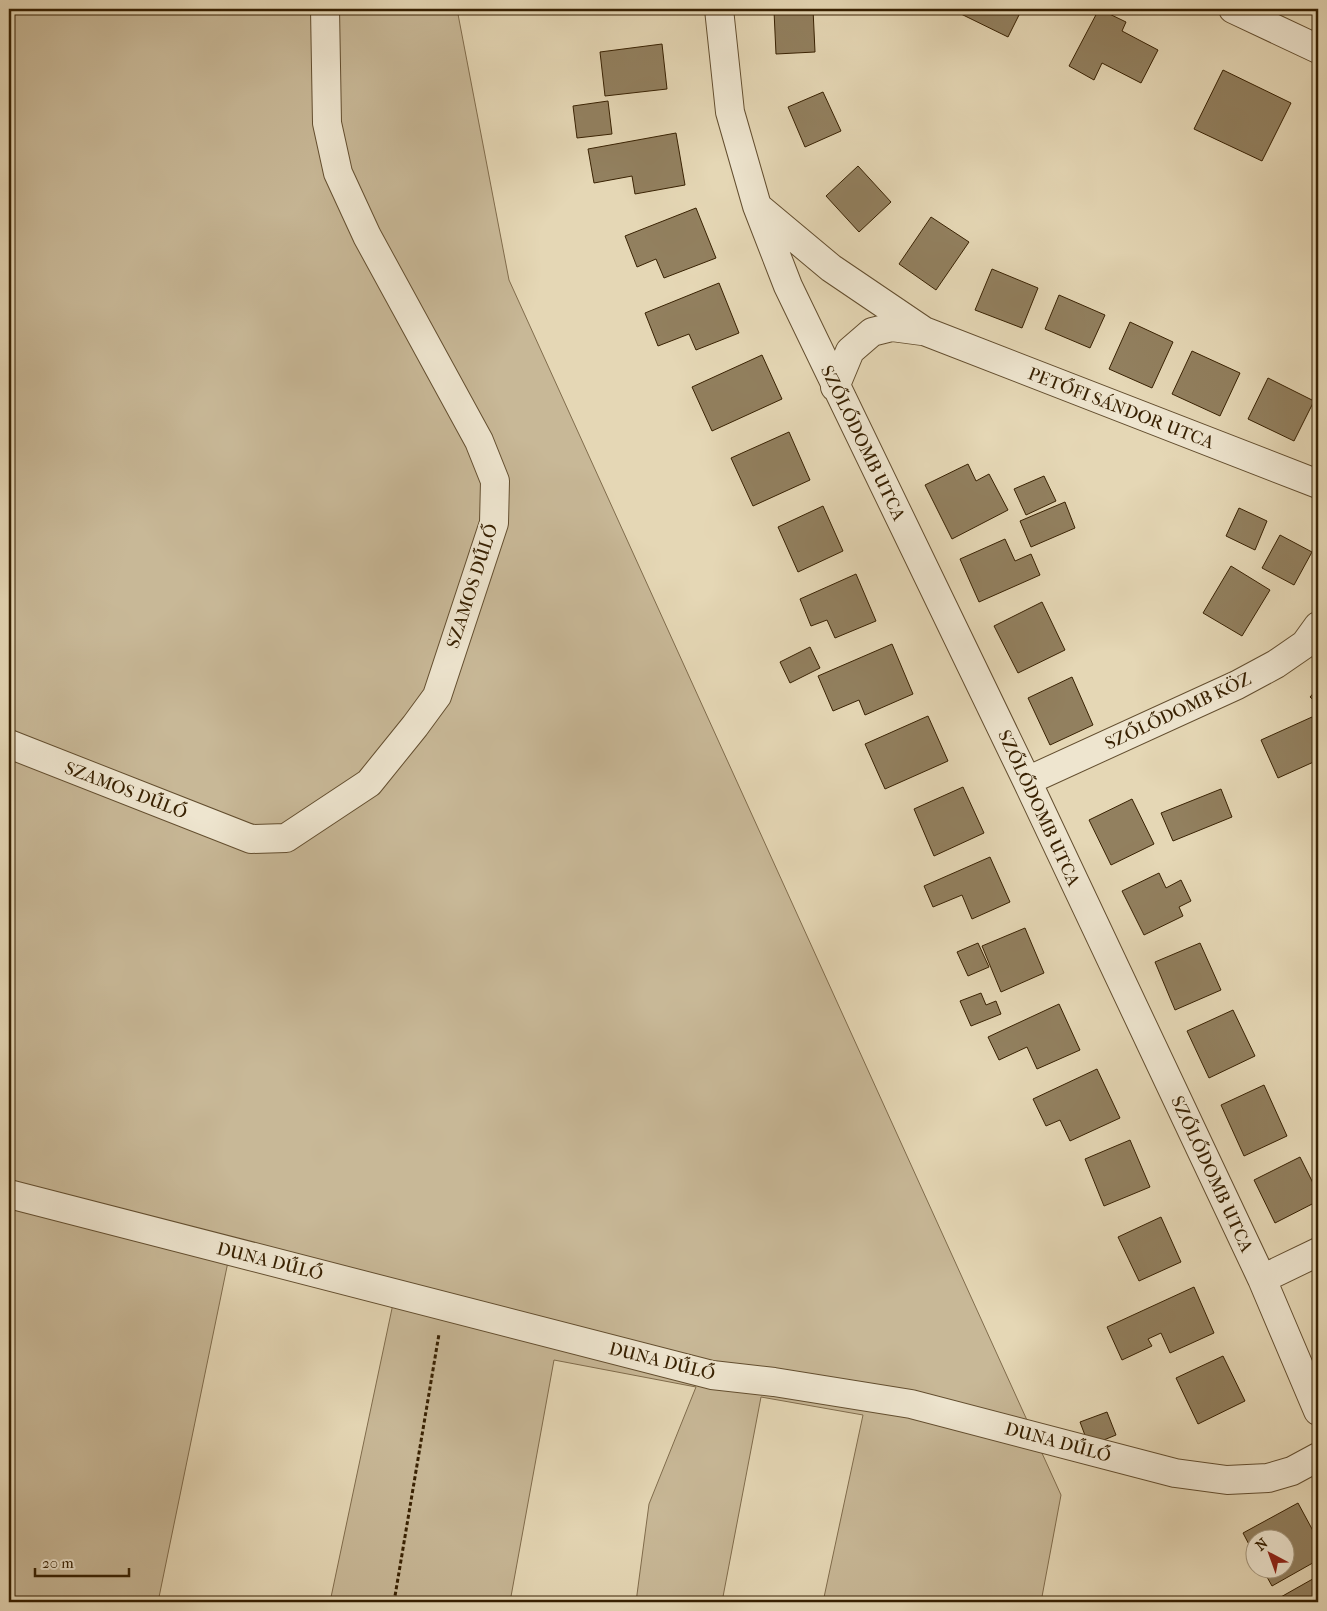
<svg xmlns="http://www.w3.org/2000/svg" width="1327" height="1611" font-family="'IM FELL French Canon',serif">
	<style>
		.green { fill: #c8b897; stroke: #806c4c }
		.building { fill: #92805f; stroke: #382102 }
		.lines { fill: none; stroke-linecap: round; stroke-linejoin: round }
		.street-casing { stroke: #634e2f; stroke-width: 30 }
		.path { stroke: #382102; stroke-width: 3; stroke-dasharray: 4 2.5; stroke-linecap: butt }
		.street { stroke: #eee5cf; stroke-width: 28 }
		.labels { text-anchor: middle; stroke-width: 4.5; stroke-linejoin: round; paint-order: stroke }
		.street-label { font-size: 18px; fill: #382102; stroke: #eee5cf }
	</style>
	<rect width="100%" height="100%" fill="#e5d7b5"/>
	<filter id="stains"><feTurbulence type="fractalNoise" baseFrequency=".004" numOctaves="4"/><feColorMatrix values="0 0 0 0 .2 0 0 0 0 .09 0 0 0 0 .02 0 0 0 .5 -.17"/></filter>
	<radialGradient id="worn" r=".72"><stop offset=".6" stop-color="#630" stop-opacity="0"/><stop offset="1" stop-color="#630" stop-opacity=".3"/></radialGradient>
	<path class="green" d="M9,9H457L509,280L1061,1495L1041,1602H823L863,1415L761,1397L722,1602H636L649,1504L696,1387L554,1360L510,1602H330L394,1299L229,1257L158,1602H9Z"/>
	<path class="building" d="M565,9H618L565,12Z
		M813,9L815,52L776,54L774,11Z
		M964,9H1022L1008,37L961,14Z
		M1099,9L1126,22L1122,31L1158,50L1141,83L1102,63L1094,80L1069,66Z
		M662,44L667,89L605,96L600,52Z
		M1223,70L1291,103L1262,161L1194,129Z
		M823,92L841,131L805,147L788,107Z
		M608,101L612,134L577,138L573,106Z
		M676,133L685,185L635,194L632,176L594,183L588,149Z
		M858,166L891,202L859,232L826,196Z
		M696,208L716,258L664,278L656,259L637,267L625,236Z
		M931,217L969,242L936,290L899,264Z
		M992,269L1038,288L1022,328L975,310Z
		M719,283L739,333L696,350L689,334L658,346L645,313Z
		M1059,295L1105,315L1090,348L1045,329Z
		M1130,322L1173,342L1152,388L1109,369Z
		M1192,351L1240,373L1220,416L1172,394Z
		M762,355L782,399L712,431L692,387Z
		M1268,378L1314,401L1294,441L1248,419Z
		M789,432L810,480L753,506L731,458Z
		M968,464L976,481L989,474L1008,510L952,539L925,485Z
		M1044,476L1056,501L1026,515L1014,489Z
		M1065,502L1075,528L1031,547L1020,521Z
		M823,506L843,551L798,572L778,527Z
		M1239,508L1267,521L1255,550L1226,536Z
		M1280,535L1312,552L1294,585L1262,568Z
		M1005,539L1015,561L1031,554L1040,575L979,602L960,559Z
		M1231,566L1270,590L1242,636L1203,613Z
		M856,574L876,621L835,638L827,620L811,626L800,599Z
		M1042,602L1065,650L1018,673L994,626Z
		M892,644L913,694L865,715L859,700L833,711L818,676Z
		M810,647L820,668L790,683L780,662Z
		M1072,677L1093,725L1050,745L1028,698Z
		M1318,688V704L1310,697Z
		M928,716L948,761L885,789L865,744Z
		M1312,717L1318,730V760L1278,778L1261,740Z
		M963,787L984,833L934,856L914,809Z
		M1221,789L1232,817L1173,841L1161,813Z
		M1132,799L1154,844L1111,865L1089,820Z
		M990,857L1010,902L972,919L962,895L933,907L924,886Z
		M1159,873L1166,888L1181,880L1191,901L1179,907L1183,916L1144,935L1122,891Z
		M1025,928L1044,973L1001,992L982,946Z
		M978,943L989,967L968,976L957,952Z
		M1200,943L1221,990L1175,1010L1155,962Z
		M981,993L986,1005L996,1001L1001,1014L971,1026L960,1001Z
		M1059,1004L1080,1050L1037,1069L1027,1047L999,1060L988,1037Z
		M1233,1010L1255,1056L1209,1078L1187,1031Z
		M1097,1069L1120,1118L1070,1141L1060,1120L1046,1126L1033,1099Z
		M1264,1085L1287,1136L1244,1156L1221,1105Z
		M1130,1140L1150,1187L1104,1206L1085,1159Z
		M1300,1157L1318,1193V1201L1275,1223L1254,1180Z
		M1161,1217L1181,1262L1139,1281L1118,1237Z
		M1194,1287L1214,1333L1170,1353L1161,1333L1148,1339L1152,1346L1122,1360L1107,1327Z
		M1223,1356L1245,1401L1198,1424L1176,1378Z
		M1107,1412L1116,1435L1089,1446L1080,1422Z
		M1298,1503L1318,1540V1560L1272,1586L1262,1568H1284V1538H1254V1554L1243,1533Z
		M1318,1576V1602H1272Z"/>
	<g class="lines">
		<defs>
			<path id="street" d="M719,9L730,112L757,206L788,286L1027,781L1262,1279L1318,1411
				M1233,9L1318,49
				M758,207L831,268L924,331L1318,484
				M835,387L850,351L872,332L892,327L922,331
				M9,744L251,839L286,838L369,783L415,726L437,696L494,523L495,481L479,441L367,236L338,173L327,123L325,9
				M1027,781L1237,685L1276,664L1305,644L1318,626
				M9,1194L712,1375L774,1382L911,1404L1175,1473L1227,1480L1268,1478L1292,1471L1318,1457
				M1262,1279L1318,1252"/>
		</defs>
		<use href="#street" class="street-casing"/>
		<path class="path" d="M394,1602L439,1334"/>
		<use href="#street" class="street"/>
	</g>
	<g class="labels">
		<g class="street-label">
			<text transform="translate(1121 408) rotate(21)" y="6">PETŐFI SÁNDOR UTCA</text>
			<text transform="translate(863 443) rotate(64)" y="6">SZŐLŐDOMB UTCA</text>
			<text transform="translate(472 586) rotate(-72)" y="6">SZAMOS DŰLŐ</text>
			<text transform="translate(1178 711) rotate(-25)" y="6">SZŐLŐDOMB KÖZ</text>
			<text transform="translate(126 790) rotate(21)" y="6">SZAMOS DŰLŐ</text>
			<text transform="translate(1039 808) rotate(65)" y="6">SZŐLŐDOMB UTCA</text>
			<text transform="translate(1212 1174) rotate(65)" y="6">SZŐLŐDOMB UTCA</text>
			<text transform="translate(270 1261) rotate(14)" y="6">DUNA DŰLŐ</text>
			<text transform="translate(662 1361) rotate(14)" y="6">DUNA DŰLŐ</text>
			<text transform="translate(1058 1442) rotate(15)" y="6">DUNA DŰLŐ</text>
		</g>
	</g>
	<rect width="1327" height="1611" fill="none" stroke="#e5d7b5" stroke-width="30"/>
	<rect x="10" y="10" width="1307" height="1591" fill="none" stroke="#382102" stroke-width="2.5"/>
	<rect x="15" y="15" width="1297" height="1581" fill="none" stroke="#382102"/>
	<g transform="translate(1270 1554) rotate(319)"><circle r="24" fill="#eee5cf" stroke="#a5977d"/>
	<path d="M0-4L9 19L0 12L-9 19Z" fill="#8f2418"/>
	<text y="-8" font-size="14" font-weight="bold" text-anchor="middle" fill="#382102">N</text>
	</g>
	<path d="M35 1568v8h94v-8" fill="none" stroke="#382102" stroke-width="2.5"/>
	<text x="42" y="1568" font-size="15" fill="#382102" stroke="#eee5cf" stroke-width="4" paint-order="stroke">20 m</text>
	<rect width="100%" height="100%" filter="url(#stains)"/>
	<rect width="100%" height="100%" fill="url(#worn)"/>
</svg>
